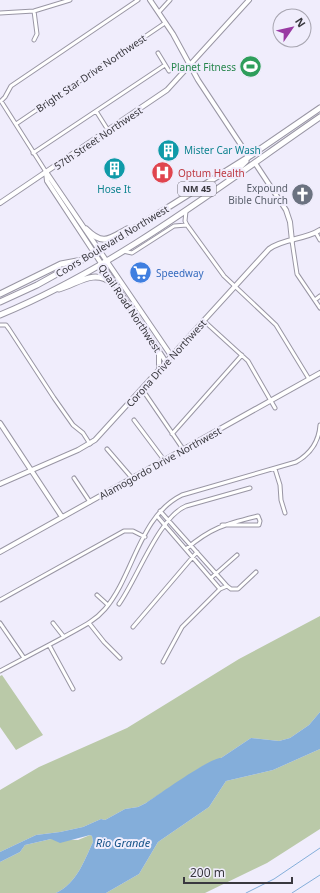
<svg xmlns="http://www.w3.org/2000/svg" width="320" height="893" font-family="'Noto Sans',sans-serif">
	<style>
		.green { fill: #bac9a8 }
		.water { fill: #84aeda }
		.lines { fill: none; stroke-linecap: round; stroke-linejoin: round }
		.stream { stroke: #84aeda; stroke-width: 1 }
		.minor-casing { stroke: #9996a4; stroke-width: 5 }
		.tertiary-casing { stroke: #9996a4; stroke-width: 6 }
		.primary-casing { stroke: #9996a4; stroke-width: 7 }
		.minor { stroke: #fff; stroke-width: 3 }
		.tertiary { stroke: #fff; stroke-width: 4 }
		.primary { stroke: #fff; stroke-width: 5 }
		.labels { text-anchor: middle; stroke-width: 4; stroke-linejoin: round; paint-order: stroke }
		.shield { fill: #f0edfc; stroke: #706e77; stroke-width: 1 }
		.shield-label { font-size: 9px; font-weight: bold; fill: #39383e }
		.leisure-label { font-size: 10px; fill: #27864d; stroke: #f0edfc; text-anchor: end }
		.street-label { font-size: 10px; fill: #39383e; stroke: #f0edfc }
		.culture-label { font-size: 10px; fill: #0d838f; stroke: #f0edfc; text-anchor: start }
		.health-label { font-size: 10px; fill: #be3a42; stroke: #f0edfc; text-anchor: start }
		.worship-label { font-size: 10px; fill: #5b616d; stroke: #f0edfc; text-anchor: end }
		.shop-label { font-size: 10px; fill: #366cbe; stroke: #f0edfc; text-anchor: start }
		.water-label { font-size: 11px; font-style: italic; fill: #145288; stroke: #f0edfc }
	</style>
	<rect width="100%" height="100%" fill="#f0edfc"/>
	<path class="green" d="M320,616V712L309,725L290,738L279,741L251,738L221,758L203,766L146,803L138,807L125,809L105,820L101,819L83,827L60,832L36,835L0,852V790L39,767L127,728L239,659Z
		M2,675L43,735L16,750L0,727V676Z
		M320,749V829L267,863L205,893H106L139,874L158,842L209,807L226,781L273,770Z
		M90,835L92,836L93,842C84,861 77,883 56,893H0V862L20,852L25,845L51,839L78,840Z"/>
	<path class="water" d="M320,712V749L273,770L226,781L209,807L158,842L139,874L106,893H56C77,883 84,861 93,842L92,836L90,835L60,843L51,839L25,845L20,852L0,862V852L36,835L60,832L83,827L101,819L105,820L125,809L138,807L146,803C158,795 211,757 221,758L251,738L279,741L290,738L309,725Z"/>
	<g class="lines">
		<path class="stream" d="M246,893L274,879L320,848
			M292,893L320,875"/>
		<defs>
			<path id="minor" d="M159,12L170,0
				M0,13L34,11L70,0
				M34,40L37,34L34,11
				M158,53L169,71
				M96,111L108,130
				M16,124L165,23
				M33,153L165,65
				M46,172L1,101L5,97L11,86L138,0
				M186,211L185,221L187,225L224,276L276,325L309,379
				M316,233L320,240
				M292,241L297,274L320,308
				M123,251L132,253L174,226L187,225
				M315,300L320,296
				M204,321L248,361L275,408
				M0,325H6L9,329L54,398L73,425L83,433L90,444
				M142,389L183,449
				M134,420L164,460
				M172,434L242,355
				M107,449L132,478
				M275,469L280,485L281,500L285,513
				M74,478L90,502
				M160,511L227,586
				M157,516L220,589
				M186,549C212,527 226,524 258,516L260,521L259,525H222
				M211,578L237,555
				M97,595L108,605
				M0,600L124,531H133L145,537
				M119,604C137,579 159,517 186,506L250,488
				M0,623L24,658
				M53,623L64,637
				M89,623L104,642L120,658
				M133,627L197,552
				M49,645L73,689
				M163,662L182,627L220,589L227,586L231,589H238L256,572
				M0,671C21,660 41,649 62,638C77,629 93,623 105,609C134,575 139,516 182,495L296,462C310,454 319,441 320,425"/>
			<path id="tertiary" d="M150,0L173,34L198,80L245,151L248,158
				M255,163L286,210L290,222L292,241
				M46,172L47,181L166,362
				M46,172L172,357
				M0,203L167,90L249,0
				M159,370V353
				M0,423L62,517
				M0,484L78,450L95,440L269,249C284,238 305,240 320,230
				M0,552L320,373"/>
			<path id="primary" d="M229,178L246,161
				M86,229C103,246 109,239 127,229
				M59,289C79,283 94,269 112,283
				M0,294L61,264L77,261
				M0,302L37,285L100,250L250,156L320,108
				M0,315C116,267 217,188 320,117"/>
		</defs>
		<use href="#minor" class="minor-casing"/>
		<use href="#tertiary" class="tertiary-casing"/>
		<use href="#primary" class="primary-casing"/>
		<use href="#minor" class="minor"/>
		<use href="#tertiary" class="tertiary"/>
		<use href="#primary" class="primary"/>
	</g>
	<defs>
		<symbol id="stadium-disc" viewBox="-11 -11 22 22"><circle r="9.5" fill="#2e9e5b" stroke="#f0edfc"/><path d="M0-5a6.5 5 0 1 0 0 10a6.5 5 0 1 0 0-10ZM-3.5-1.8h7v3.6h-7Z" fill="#fff"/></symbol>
		<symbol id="building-disc" viewBox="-11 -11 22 22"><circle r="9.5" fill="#0f9aa8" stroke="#f0edfc"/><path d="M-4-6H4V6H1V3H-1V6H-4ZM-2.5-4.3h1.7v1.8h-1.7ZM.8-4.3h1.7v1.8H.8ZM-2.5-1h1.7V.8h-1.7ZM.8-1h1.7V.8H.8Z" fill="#fff"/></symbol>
		<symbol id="hospital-disc" viewBox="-11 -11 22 22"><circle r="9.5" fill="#e0444e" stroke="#f0edfc"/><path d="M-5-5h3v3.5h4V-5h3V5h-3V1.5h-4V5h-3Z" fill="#fff"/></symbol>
		<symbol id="church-disc" viewBox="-11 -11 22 22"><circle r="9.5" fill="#6b7280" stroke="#f0edfc"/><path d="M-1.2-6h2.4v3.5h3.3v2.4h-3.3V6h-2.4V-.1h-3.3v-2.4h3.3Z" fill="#fff"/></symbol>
		<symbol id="supermarket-disc" viewBox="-11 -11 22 22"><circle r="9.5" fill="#3f7fe0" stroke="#f0edfc"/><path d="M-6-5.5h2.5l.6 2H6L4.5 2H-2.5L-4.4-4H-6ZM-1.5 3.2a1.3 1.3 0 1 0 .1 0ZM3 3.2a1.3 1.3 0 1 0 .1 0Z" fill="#fff"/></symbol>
	</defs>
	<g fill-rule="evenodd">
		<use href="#stadium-disc" x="238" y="54" width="25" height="25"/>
		<use href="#building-disc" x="156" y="138" width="25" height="25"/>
		<use href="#building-disc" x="102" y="156" width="25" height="25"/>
		<use href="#hospital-disc" x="150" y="160" width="25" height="25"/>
		<use href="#church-disc" x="290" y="182" width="25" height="25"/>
		<use href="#supermarket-disc" x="128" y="260" width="25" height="25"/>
	</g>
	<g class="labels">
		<rect class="shield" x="178" y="182" width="38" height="14" rx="3"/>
		<g class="shield-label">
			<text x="197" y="192">NM 45</text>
		</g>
		<g class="leisure-label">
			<text x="236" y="71">Planet Fitness</text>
		</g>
		<g class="street-label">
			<text transform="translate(91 73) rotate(-34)" y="4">Bright Star Drive Northwest</text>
			<text transform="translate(98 138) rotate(-34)" y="4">57th Street Northwest</text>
			<text transform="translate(112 241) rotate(-31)" y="4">Coors Boulevard Northwest</text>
			<text transform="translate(130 308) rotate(56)" y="4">Quail Road Northwest</text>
			<text transform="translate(166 363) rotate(-48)" y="4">Corona Drive Northwest</text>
			<text transform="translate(160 463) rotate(-29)" y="4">Alamogordo Drive Northwest</text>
		</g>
		<g class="culture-label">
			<text x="184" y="154">Mister Car Wash</text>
			<text x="114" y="193" text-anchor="middle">Hose It</text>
		</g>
		<g class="health-label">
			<text x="178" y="177">Optum Health</text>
		</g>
		<g class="worship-label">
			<text x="288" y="192">Expound<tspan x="288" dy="12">Bible Church</tspan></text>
		</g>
		<g class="shop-label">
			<text x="156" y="277">Speedway</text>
		</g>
		<g class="water-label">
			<text x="123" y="847">Rio Grande</text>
		</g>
	</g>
	<g transform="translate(292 28) rotate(56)"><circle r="19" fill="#f0edfc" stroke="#a7a5b0"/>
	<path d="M0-3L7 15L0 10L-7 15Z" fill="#993aa3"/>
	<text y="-6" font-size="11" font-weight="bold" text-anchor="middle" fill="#39383e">N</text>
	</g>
	<path d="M184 877v6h108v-6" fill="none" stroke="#39383e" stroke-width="2"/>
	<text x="190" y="877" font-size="12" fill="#39383e" stroke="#f0edfc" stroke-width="3" paint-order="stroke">200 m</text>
</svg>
